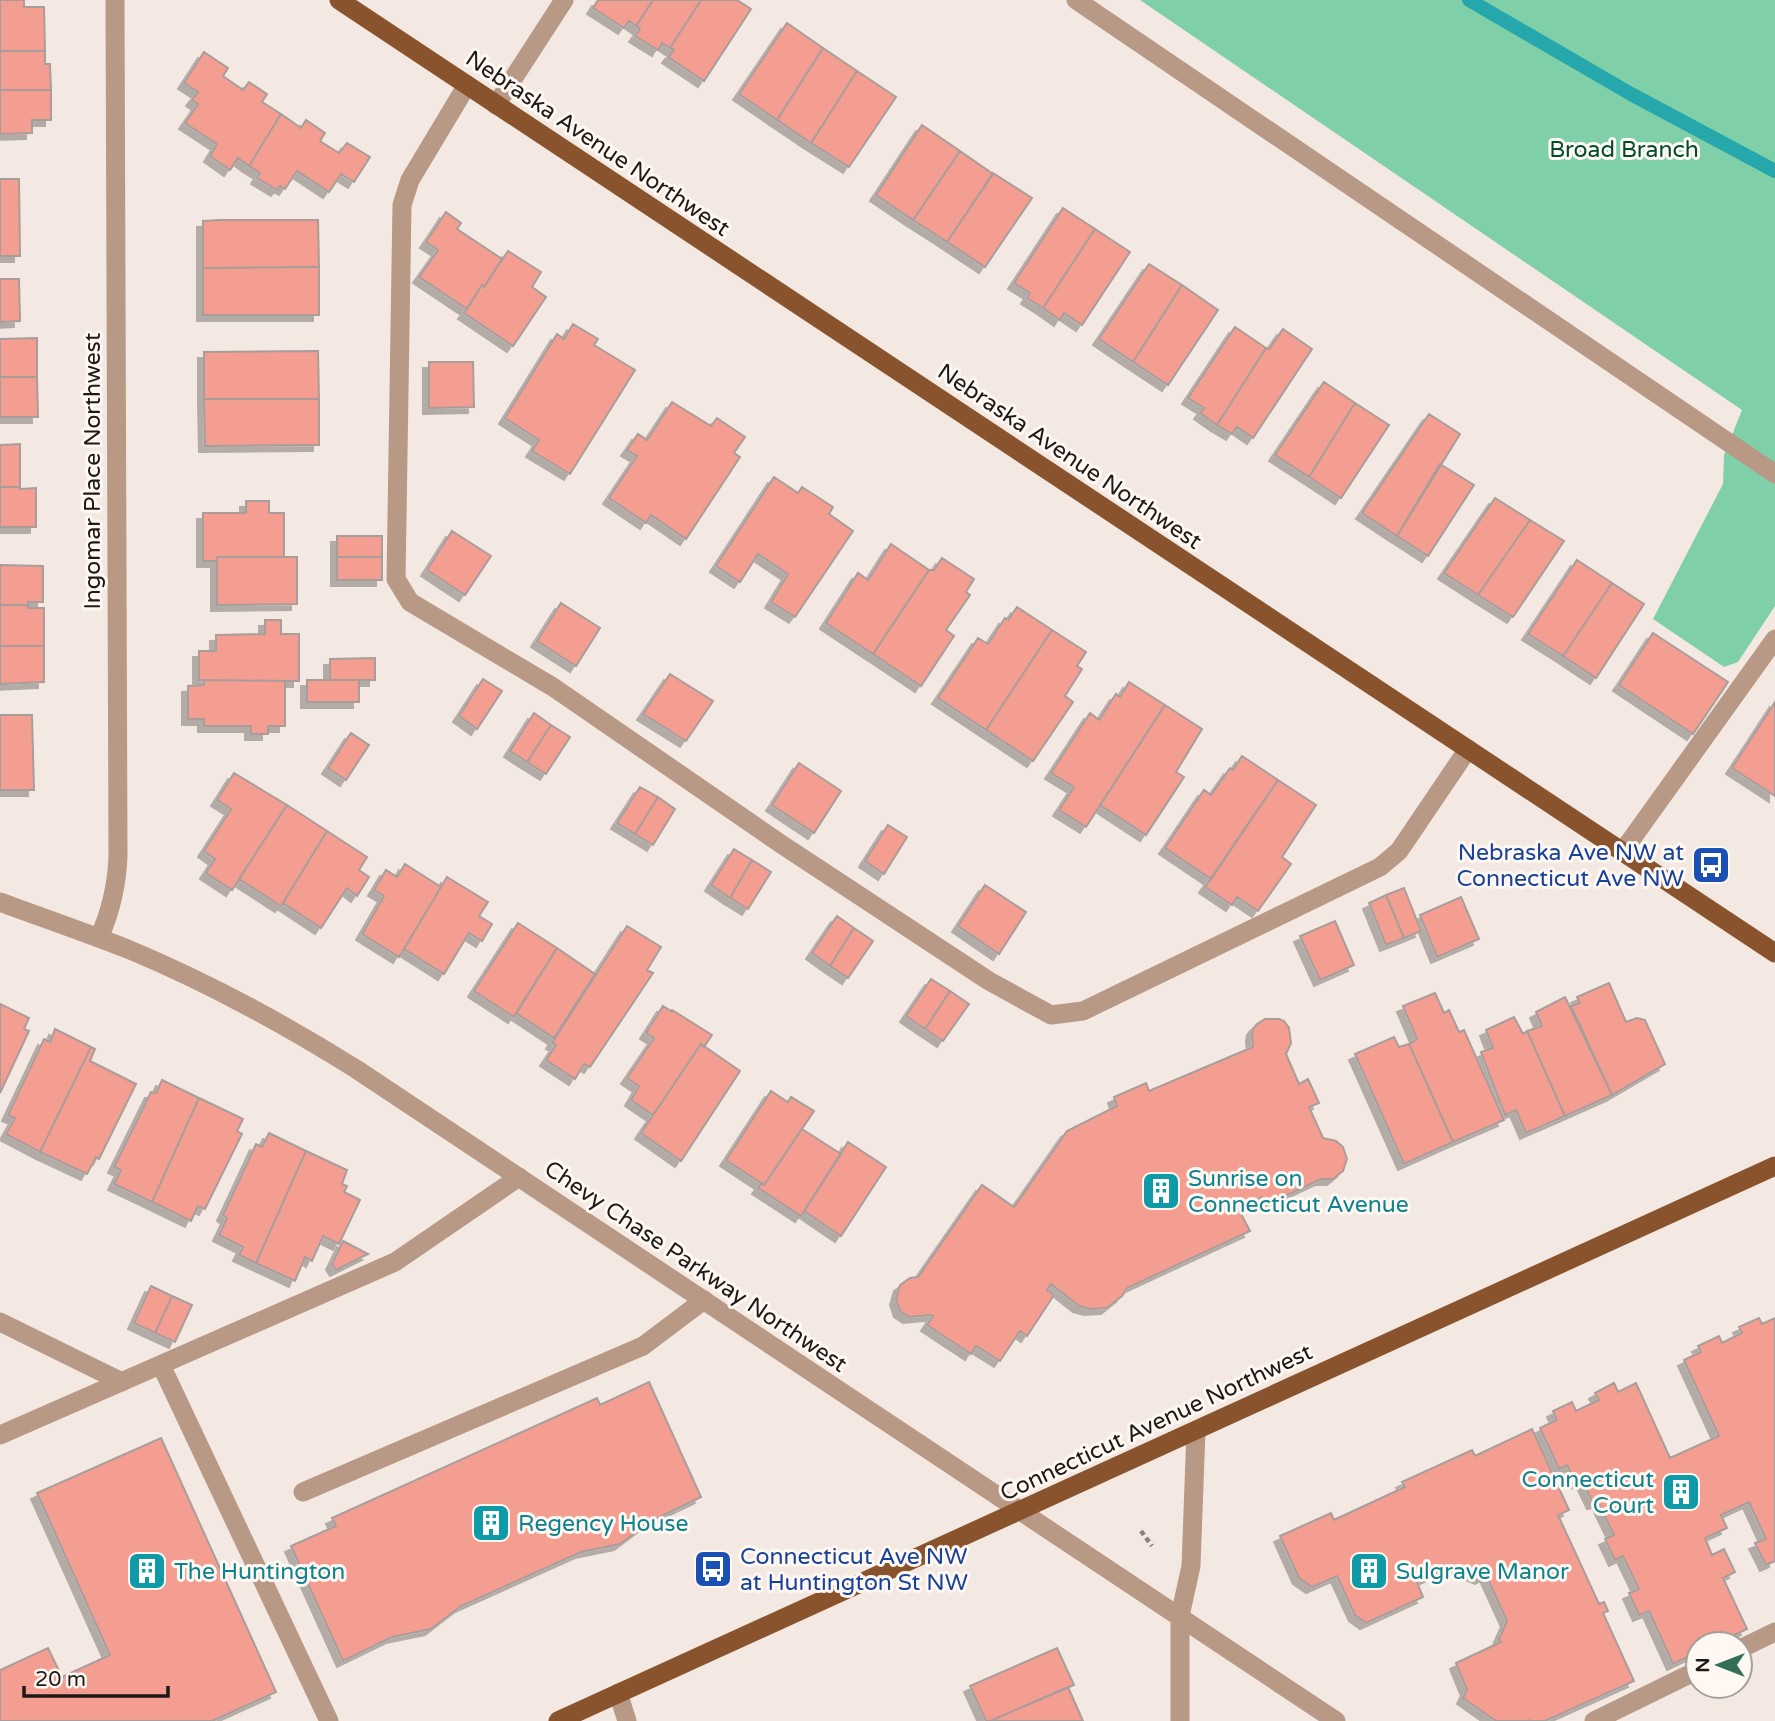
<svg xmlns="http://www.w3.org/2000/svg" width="1775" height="1721" font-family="'Varela Round',sans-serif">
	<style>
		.green { fill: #7fd0a8 }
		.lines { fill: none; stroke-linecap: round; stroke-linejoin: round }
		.stream { stroke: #26a7ac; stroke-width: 14 }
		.building { fill: #f49e92; stroke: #a99d9b; stroke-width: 2; filter: url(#shadow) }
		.path { stroke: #89827d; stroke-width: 4.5; stroke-dasharray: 5 3.5; stroke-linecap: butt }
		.service { stroke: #b89985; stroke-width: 19 }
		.minor { stroke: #b89985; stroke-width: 19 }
		.primary { stroke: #89542d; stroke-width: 19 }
		.labels { text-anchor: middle; stroke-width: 6; stroke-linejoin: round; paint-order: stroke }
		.street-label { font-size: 23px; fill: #1d1917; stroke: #fff7f1 }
		.park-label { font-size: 23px; fill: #004b30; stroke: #fff7f1 }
		.transit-label { font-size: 23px; fill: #164399; stroke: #fff7f1; text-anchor: end }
		.culture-label { font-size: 23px; fill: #0d838f; stroke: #fff7f1; text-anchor: start }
	</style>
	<defs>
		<filter id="shadow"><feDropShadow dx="-6" dy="6" stdDeviation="0" flood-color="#0004"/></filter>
	</defs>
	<rect width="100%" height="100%" fill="#f3e9e2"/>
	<path class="green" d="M1140,0H1775V606L1738,662L1724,667L1653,619L1723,484L1724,455L1742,410Z"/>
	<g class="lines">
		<path class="stream" d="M1469,0L1631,94L1775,171"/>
	</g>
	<path class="building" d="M0,0H24V7H44L45,51H0Z
		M598,0H653L636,26L629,21L624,28L593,8Z
		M653,0H701L670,48L662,43L658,50L635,36L640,29L636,26Z
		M701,0H737L751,9L704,81L668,57L674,50L670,48Z
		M787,23L823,48L777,120L739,94Z
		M823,48L857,71L811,143L777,120Z
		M0,51H45V64H50L51,90H0Z
		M204,52L228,68L223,76L243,90L249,82L267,94L262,102L281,114L249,166L238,158L230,170L210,156L217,144L185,123L198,104L192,100L198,92L184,83Z
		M857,71L896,97L849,167L811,143Z
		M0,90H51V120H32V133L0,134Z
		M281,114L301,128L306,120L325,133L320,141L339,153L347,143L370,157L354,182L341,174L329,192L297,171L285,189L280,186L277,190L257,178L260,173L249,166Z
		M922,125L960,151L913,220L876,195Z
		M960,151L993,174L947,242L913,220Z
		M993,173L1032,198L985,267L947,242Z
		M0,179H19L20,256H0Z
		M1063,208L1095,229L1043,308L1027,298L1030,293L1014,283Z
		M446,212L461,223L457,229L502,259L484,287L482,285L467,309L419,277L438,250L426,242Z
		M221,220H318L319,267L203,268V221Z
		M1095,229L1130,252L1082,325L1064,313L1060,320L1043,308Z
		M508,251L541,272L532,287L546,297L513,346L464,313L482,285L484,287Z
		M1149,264L1182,285L1133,362L1099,339Z
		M319,267V315H203V268Z
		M0,279H19L20,321L0,322Z
		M1182,285L1218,310L1168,385L1133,362Z
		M573,324L598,339L594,345L635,370L570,474L532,451L539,440L505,418L557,334L564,339Z
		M1235,327L1266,348L1217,425L1200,413L1204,408L1188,398Z
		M1283,329L1312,349L1253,438L1237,427L1232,434L1217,425L1266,348L1269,349Z
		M37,338V377H0V339Z
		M318,351L319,399H204V352Z
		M429,362H473L474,407L429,408Z
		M0,377H37L38,417H0Z
		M1324,382L1355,403L1309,477L1275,455Z
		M204,399H319V445L205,446Z
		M672,402L711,426L717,418L745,437L734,453L740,457L686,539L651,515L646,523L609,498L637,456L627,450L638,434L647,440Z
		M1355,403L1389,425L1341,498L1309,477Z
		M1429,414L1460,434L1397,536L1362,513Z
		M20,444V487H0V445Z
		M1440,464L1474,485L1428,556L1397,536Z
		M774,477L798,493L802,487L833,507L829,514L853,531L795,617L771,602L788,574L758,554L740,582L716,566Z
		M0,487H20V489L36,488V527H0Z
		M1495,498L1530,520L1478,595L1444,573Z
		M246,501H269V513H284V557H217V561H203V513H246Z
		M1530,520L1564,541L1513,617L1478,595Z
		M452,531L491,556L465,595L427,570Z
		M337,536H382V557H337Z
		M891,544L929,570L873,654L826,623L858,573L868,580Z
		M217,557H297V604L217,605Z
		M337,557H382V580H337Z
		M942,558L974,579L966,592L970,595L946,630L954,636L921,686L873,654L929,570H934Z
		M1577,560L1612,583L1563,656L1528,634Z
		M0,565L43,566V602H28V605H0Z
		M1612,583L1644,604L1596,678L1563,656Z
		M561,603L600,628L576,666L537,641Z
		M0,605H28V608H44V646H0Z
		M1017,607L1052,630L986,730L938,698L978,638L988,644L1005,618L1008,620Z
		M265,620H281V634H299V681L199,680V651H216V635L265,634Z
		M1052,630L1086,652L1077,666L1082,669L1065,696L1073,702L1033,761L986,730Z
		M1653,633L1728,682L1693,734L1619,685Z
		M0,646H44V682L0,684Z
		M375,658V680H330V659Z
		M670,674L713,701L686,741L643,714Z
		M483,679L502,691L477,729L459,716Z
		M204,680L285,681V726H268V734H251V726H204V719H188V686L204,685Z
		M307,680H359V702H307Z
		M1129,682L1165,705L1086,827L1059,810L1074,787L1051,773L1090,713L1099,720L1116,694L1120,697Z
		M1775,702V796L1732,768Z
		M1165,705L1202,729L1176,772L1184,777L1146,835L1100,805Z
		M534,713L551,725L527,762L510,751Z
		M0,715H32L34,790H0Z
		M551,725L570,737L546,774L527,762Z
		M351,733L369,745L346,780L328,768Z
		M1242,756L1278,780L1211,879L1165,848L1204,790L1211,795L1230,768L1233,770Z
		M799,763L841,791L814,833L772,805Z
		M234,773L287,805L232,890L206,873L215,859L204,851L231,809L217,800Z
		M1278,780L1316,805L1282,857L1291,864L1258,911L1237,897L1232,905L1205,887Z
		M640,787L658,797L635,834L617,823Z
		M658,797L675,809L653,845L635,834Z
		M287,805L327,831L281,906L239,879Z
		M888,825L907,837L884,874L865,861Z
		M327,831L367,857L359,870L369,877L357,896L347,888L321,928L283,903Z
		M734,849L752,860L730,898L711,885Z
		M752,860L771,872L748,909L730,898Z
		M405,864L441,887L399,957L362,934L384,896L374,890L386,870L397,877Z
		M447,877L488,902L479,916L492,924L482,941L469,933L444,974L404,949Z
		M985,885L1026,912L999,954L958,926Z
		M1404,888L1421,931L1404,938L1386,895Z
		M1386,895L1404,938L1386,945L1369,903Z
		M1461,897L1479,939L1437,957L1420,915Z
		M837,916L854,928L830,966L812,953Z
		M1335,921L1354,965L1320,980L1300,936Z
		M518,923L557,948L514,1017L474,991Z
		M627,926L661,947L647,970L653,973L590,1067L584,1064L575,1079L546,1060L556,1045L552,1043Z
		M854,928L873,941L848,978L830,966Z
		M557,948L595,974L554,1038L516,1013Z
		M931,979L950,991L925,1029L906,1016Z
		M1609,983L1626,1022L1637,1018L1645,1020L1665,1064L1612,1095L1571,1006L1580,1003L1577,997Z
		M950,991L969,1004L943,1041L925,1029Z
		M1435,993L1444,1013L1449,1010L1459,1032L1464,1030L1504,1120L1453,1142L1409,1044L1417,1039L1403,1006Z
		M1565,997L1612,1095L1565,1116L1527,1031L1542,1026L1536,1012Z
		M0,1004L29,1018L24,1029L29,1031L0,1093Z
		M663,1006L671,1011L672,1010L712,1035L704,1047L701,1044L653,1115L631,1100L639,1086L627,1078L654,1038L646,1033Z
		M1514,1017L1523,1034L1527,1031L1565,1116L1526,1133L1516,1110L1505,1115L1481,1052L1493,1048L1486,1030Z
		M1265,1019H1279L1284,1021L1289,1028L1291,1043L1286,1054L1299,1084L1308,1079L1319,1103L1309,1107L1323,1138L1336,1141L1343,1147L1347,1159L1343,1171L1333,1179H1321L1266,1205L1262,1197L1238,1208L1250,1231L1127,1288L1122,1296L1107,1308L1090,1309L1079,1306L1051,1284L1047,1290L1054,1295L1027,1336L1020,1331L1000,1361L976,1346L971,1354L927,1325L933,1316L930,1315L909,1317L900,1311L896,1299L900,1285L910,1278L918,1277L982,1185L1014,1207L1067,1131L1117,1106L1114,1097L1146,1083L1149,1091L1253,1047L1252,1035L1253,1029L1257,1024Z
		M55,1029L91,1047L40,1152L6,1134L15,1118L8,1115L44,1039L50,1042Z
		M1394,1037L1399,1047L1409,1044L1453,1142L1404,1164L1355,1054Z
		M701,1044L740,1071L681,1161L641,1133Z
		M91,1047L95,1049L90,1061L136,1084L99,1159L96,1157L87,1174L40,1152Z
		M162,1080L199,1098L152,1202L114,1184L121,1170L114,1167L151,1092L156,1093Z
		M771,1091L788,1102L791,1097L814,1111L764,1185L726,1160Z
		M199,1098L243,1119L237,1131L242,1134L205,1209L198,1206L191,1221L152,1202Z
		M802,1129L841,1154L801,1216L758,1188L762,1183L764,1185Z
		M269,1133L306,1151L256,1263L239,1255L243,1247L219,1235L227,1218L223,1215L256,1144L262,1147Z
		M848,1142L886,1167L841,1236L804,1211Z
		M306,1151L347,1170L342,1184L347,1186L344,1192L360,1200L339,1244L323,1236L312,1261L305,1257L295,1281L256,1263Z
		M343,1241L368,1254L336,1270L332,1264Z
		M151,1286L172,1296L155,1333L134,1323Z
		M172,1296L192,1305L175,1342L155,1333Z
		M1759,1318L1762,1324L1775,1318V1561L1766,1565L1755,1543L1766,1539L1749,1502L1721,1515L1727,1528L1705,1538L1712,1555L1724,1549L1735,1572L1723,1578L1747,1629L1715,1644H1698V1652L1673,1664L1649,1611L1639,1615L1629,1593L1639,1589L1623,1556L1615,1560L1605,1539L1614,1535L1598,1502L1593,1503L1582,1480L1576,1483L1567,1465L1559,1469L1540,1428L1557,1420L1553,1411L1572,1402L1576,1411L1599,1400L1595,1393L1614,1383L1618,1392L1636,1383L1670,1458L1719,1436L1684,1360L1701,1352L1698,1346L1719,1336L1722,1343L1742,1333L1739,1327Z
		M649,1382L701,1497L651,1521L620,1544L581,1552L461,1606L431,1629L392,1637L343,1661L291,1546L336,1526L332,1518L597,1398L600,1405Z
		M1532,1429L1569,1510L1558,1515L1599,1604L1604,1602L1608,1611L1603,1613L1634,1681L1545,1721H1530L1529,1720L1528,1721H1496L1463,1698L1467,1690L1456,1663L1501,1642L1499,1639L1507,1621L1486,1575L1481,1578L1452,1566L1417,1582L1423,1597L1366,1623L1355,1615L1337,1576L1312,1587L1299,1578L1280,1536L1331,1513L1334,1520L1405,1487L1402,1482L1472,1450L1475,1456Z
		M161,1438L276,1692L212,1721H0V1670L48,1648L62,1677L110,1655L37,1493Z
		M1057,1648L1074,1685L990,1721H986L970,1686Z
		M1068,1687L1083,1721H990Z"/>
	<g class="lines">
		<path class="path" d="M1141,1531L1152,1546"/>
		<path class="service" d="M1076,0L1775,474
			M467,85L410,180L402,205L396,579L410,602L553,687L781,844L989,981L1051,1015L1083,1011L1380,867L1399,851L1468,749
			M496,105L564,0
			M1623,851L1775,639
			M0,1322L122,1382
			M161,1365L329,1721
			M0,1435L395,1262L519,1177
			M303,1492L643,1346L704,1300
			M1740,1649L1775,1632
			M1594,1721L1698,1670"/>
		<path class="minor" d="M0,902C43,918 87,933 130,950C209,983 284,1024 356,1069L1336,1721
			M99,938C111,911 117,885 118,856L115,0
			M618,1693L627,1721
			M1180,1721V1616L1191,1566L1196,1431"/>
		<path class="primary" d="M339,0L1775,953
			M558,1721L1775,1166"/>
	</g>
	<defs>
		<symbol id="bus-square" viewBox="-11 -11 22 22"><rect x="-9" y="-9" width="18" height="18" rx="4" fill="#1a4fb4" stroke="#fff7f1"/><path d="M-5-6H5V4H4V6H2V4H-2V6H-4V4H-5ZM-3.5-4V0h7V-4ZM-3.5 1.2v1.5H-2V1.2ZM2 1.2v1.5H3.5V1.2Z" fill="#fff"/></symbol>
		<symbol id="building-square" viewBox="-11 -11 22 22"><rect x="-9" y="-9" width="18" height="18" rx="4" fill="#0f9aa8" stroke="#fff7f1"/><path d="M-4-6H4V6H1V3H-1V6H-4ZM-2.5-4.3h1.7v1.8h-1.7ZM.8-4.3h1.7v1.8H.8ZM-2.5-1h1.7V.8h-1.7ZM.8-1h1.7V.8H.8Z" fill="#fff"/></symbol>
	</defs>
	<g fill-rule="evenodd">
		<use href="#bus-square" x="1689" y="843" width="44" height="44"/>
		<use href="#building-square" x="1139" y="1169" width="44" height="44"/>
		<use href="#building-square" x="1659" y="1470" width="44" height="44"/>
		<use href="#building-square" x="469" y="1501" width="44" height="44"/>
		<use href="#bus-square" x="691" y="1547" width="44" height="44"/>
		<use href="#building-square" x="125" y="1549" width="44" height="44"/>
		<use href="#building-square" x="1347" y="1549" width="44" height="44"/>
	</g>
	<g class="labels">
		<g class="street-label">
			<text transform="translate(598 143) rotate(34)" y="8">Nebraska Avenue Northwest</text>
			<text transform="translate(1070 456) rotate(34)" y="8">Nebraska Avenue Northwest</text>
			<text transform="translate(92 471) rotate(-90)" y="8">Ingomar Place Northwest</text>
			<text transform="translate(696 1266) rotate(34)" y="8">Chevy Chase Parkway Northwest</text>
			<text transform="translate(1156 1422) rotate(-25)" y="8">Connecticut Avenue Northwest</text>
		</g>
		<g class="park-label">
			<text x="1624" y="157">Broad Branch</text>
		</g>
		<g class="transit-label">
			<text x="1684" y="860">Nebraska Ave NW at<tspan x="1684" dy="26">Connecticut Ave NW</tspan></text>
			<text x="740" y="1564" text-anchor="start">Connecticut Ave NW<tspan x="740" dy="26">at Huntington St NW</tspan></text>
		</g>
		<g class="culture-label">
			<text x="1188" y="1186">Sunrise on<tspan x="1188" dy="26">Connecticut Avenue</tspan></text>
			<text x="1654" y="1487" text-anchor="end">Connecticut<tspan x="1654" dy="26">Court</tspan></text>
			<text x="518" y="1531">Regency House</text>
			<text x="174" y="1579">The Huntington</text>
			<text x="1396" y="1579">Sulgrave Manor</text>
		</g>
	</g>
	<g transform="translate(1719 1665) rotate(270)"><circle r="33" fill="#fff7f1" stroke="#a59e9a" stroke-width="2"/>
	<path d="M0-5L12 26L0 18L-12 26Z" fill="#326e58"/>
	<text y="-10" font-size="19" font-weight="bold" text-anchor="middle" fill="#1d1917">N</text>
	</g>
	<path d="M24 1686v10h144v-10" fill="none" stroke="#1d1917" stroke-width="3.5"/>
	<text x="35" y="1686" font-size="21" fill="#1d1917" stroke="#fff7f1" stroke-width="5" paint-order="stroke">20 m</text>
</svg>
